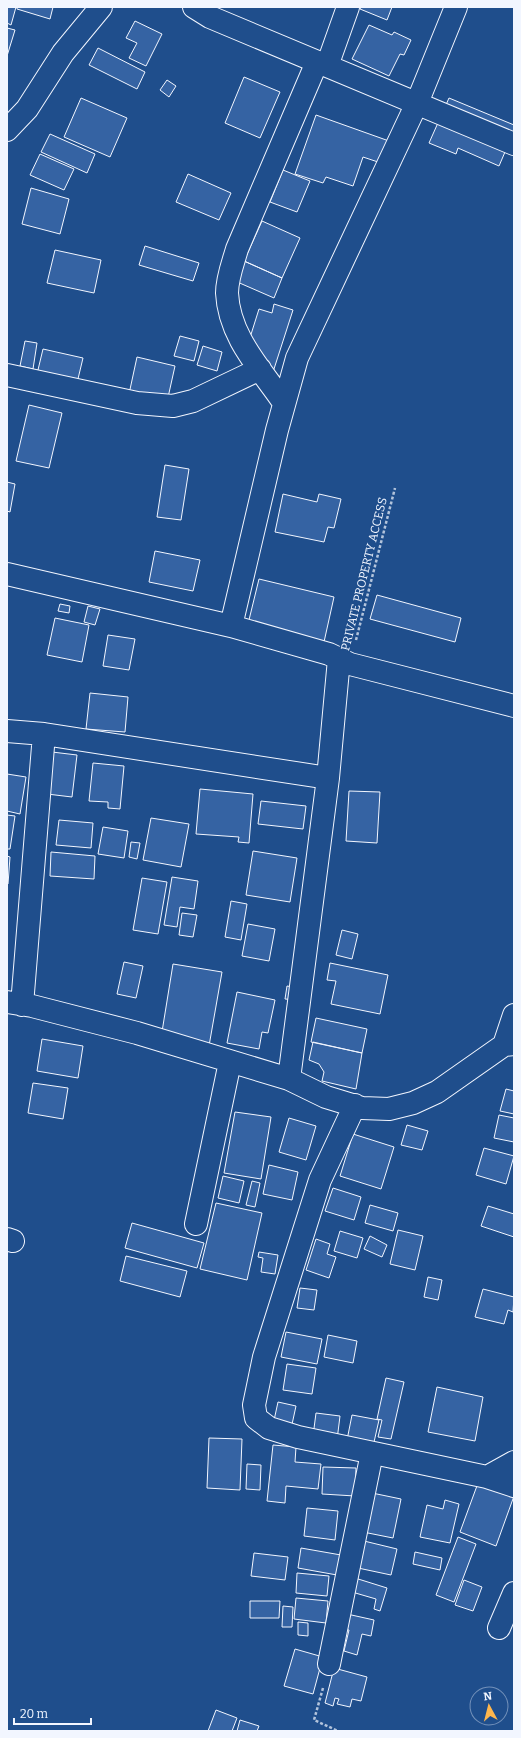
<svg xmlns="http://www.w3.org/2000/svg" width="521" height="1738" font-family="Bitter,serif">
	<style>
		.building { fill: #3563a3; stroke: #f2f6ff }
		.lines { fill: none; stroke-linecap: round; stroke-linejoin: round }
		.street-casing { stroke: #f2f6ff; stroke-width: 24 }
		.secondary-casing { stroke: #f2f6ff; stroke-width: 24 }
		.path { stroke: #b3c4dc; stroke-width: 2.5; stroke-dasharray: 3 2; stroke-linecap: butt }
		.street { stroke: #1f4e8c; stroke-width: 22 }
		.secondary { stroke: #1f4e8c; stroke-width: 22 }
		.labels { text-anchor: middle; stroke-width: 3; stroke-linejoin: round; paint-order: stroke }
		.street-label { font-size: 12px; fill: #f2f6ff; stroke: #1f4e8c }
	</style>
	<rect width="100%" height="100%" fill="#1f4e8c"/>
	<path class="building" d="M7,7H16L11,25L7,23Z
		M17,7H53L50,19L17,9Z
		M361,7H392L387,20L360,9Z
		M135,21L162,34L146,66L129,58L137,43L126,38Z
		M369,25L392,35L394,32L411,40L404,55L400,54L389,76L352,59Z
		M7,28L15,30L7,56Z
		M98,48L145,72L137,89L89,65Z
		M244,77L280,92L260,138L225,123Z
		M167,80L176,86L169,97L160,90Z
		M81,98L127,118L110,157L64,137Z
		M449,98L514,125V131L499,166L458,148L456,154L429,143Z
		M316,115L389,141L381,163L363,157L353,186L326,177L323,183L295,174Z
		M50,134L95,154L87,173L41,152Z
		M40,154L74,169L64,190L30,175Z
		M283,170L310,181L297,212L270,202Z
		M188,174L231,193L219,220L176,202Z
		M31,188L69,199L60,234L22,224Z
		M262,221L300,238L282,278L244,261Z
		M145,246L199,263L193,281L139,265Z
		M55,250L101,260L94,293L47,283Z
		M244,261L282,278L274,298L235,281Z
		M274,304L293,310L273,372L242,363L259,309L272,313Z
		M180,336L199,341L194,361L174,356Z
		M25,341L37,343L33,369L20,366Z
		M203,346L222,352L217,371L197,365Z
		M43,349L83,358L77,383L37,374Z
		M137,357L175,366L167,402L129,394Z
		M29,405L62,413L49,468L16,461Z
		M165,465L189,469L181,520L157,517Z
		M7,482L15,484L10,512L7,511Z
		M283,494L317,502L319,494L341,499L334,528L328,527L324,542L275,532Z
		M155,551L200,560L193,591L149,582Z
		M259,579L334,597L324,642L248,624Z
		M377,595L461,618L455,642L370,619Z
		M60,604L70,606L69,613L58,611Z
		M88,606L100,609L95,625L84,622Z
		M55,618L89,625L82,662L47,655Z
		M108,635L135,639L129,670L103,666Z
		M90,693L128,697L125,732L86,729Z
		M52,752L77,755L72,797L47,794Z
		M93,763L124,766L120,809L108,808V802L89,801Z
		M7,774L26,777L20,814L7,811Z
		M200,789L253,794L249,843L238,842L239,837L196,834Z
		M349,791L380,792L377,843L346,841Z
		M261,801L306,806L303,829L258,824Z
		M7,815L15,816L10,849H7Z
		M151,818L189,824L181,867L143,860Z
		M59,820L93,823L91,848L56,845Z
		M103,827L128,831L124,858L98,854Z
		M131,842L140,843L137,859L129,857Z
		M253,851L297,858L290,902L246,895Z
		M51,852L95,856L94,879L50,876Z
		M7,856L10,857L8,884L7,883Z
		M172,877L198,881L194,909L180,907L177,927L164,925Z
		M142,878L167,882L158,934L133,930Z
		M231,901L247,904L241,940L225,937Z
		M182,913L197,915L193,937L179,935Z
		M248,924L275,929L269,961L242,956Z
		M342,930L358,934L352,959L336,955Z
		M124,962L143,966L136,998L117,994Z
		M330,963L388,975L380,1014L331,1004L336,981L327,980Z
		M173,964L222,972L209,1046L161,1038Z
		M287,986L299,988L297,1000L285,999Z
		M237,992L275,1000L268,1033L262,1032L259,1049L227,1043Z
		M316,1018L367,1029L362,1053L311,1042Z
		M42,1039L83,1046L78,1078L37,1071Z
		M313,1042L362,1053L356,1089L322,1081L324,1072L319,1064L309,1060Z
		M33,1083L68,1088L63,1119L28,1113Z
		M506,1089L514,1091V1114L500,1111Z
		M235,1112L271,1117L261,1179L224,1173Z
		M499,1115L514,1118V1142L494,1138Z
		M289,1118L316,1126L306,1160L279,1152Z
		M407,1125L428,1131L422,1150L401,1145Z
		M353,1134L394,1147L381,1189L340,1176Z
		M484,1148L514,1156L506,1184L476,1175Z
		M269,1165L298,1172L292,1200L263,1194Z
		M223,1176L244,1181L239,1203L218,1198Z
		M252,1181L260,1183L255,1207L246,1205Z
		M333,1188L361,1197L354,1220L325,1211Z
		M216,1203L262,1213L247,1280L200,1269Z
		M370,1205L398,1213L393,1231L365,1223Z
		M488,1206L514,1214V1237L481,1226Z
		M132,1223L204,1243L197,1268L125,1248Z
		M398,1230L423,1236L415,1270L390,1264Z
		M340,1231L363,1238L357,1258L334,1251Z
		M370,1236L387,1245L382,1257L364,1249Z
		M316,1239L330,1244L327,1254L336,1257L329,1278L306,1270Z
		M259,1252L278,1255L275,1274L261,1272L263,1258L258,1257Z
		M126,1256L187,1271L180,1297L120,1281Z
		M428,1277L442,1280L438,1300L424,1297Z
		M300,1288L317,1290L314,1310L297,1308Z
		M483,1289L514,1297L513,1312L508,1310L504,1324L475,1317Z
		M286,1332L322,1339L317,1364L281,1357Z
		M328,1335L357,1341L353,1363L324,1357Z
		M287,1364L316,1368L312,1394L283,1390Z
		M386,1378L404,1382L391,1439L378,1437L382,1420L377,1419Z
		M437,1387L483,1397L475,1441L428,1432Z
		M278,1402L296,1406L291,1429L273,1425Z
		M316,1413L340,1416L337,1440L313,1436Z
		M352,1415L379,1420L372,1451L346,1445Z
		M209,1438L242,1439L240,1490L207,1488Z
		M273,1445L296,1447L295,1462L321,1464L318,1489L286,1486L285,1503L267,1501Z
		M247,1464L261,1465L260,1490L246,1489Z
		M323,1467L356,1468L355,1496L322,1494Z
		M478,1483L514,1496L496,1546L460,1532Z
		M372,1493L401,1499L393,1538L363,1532Z
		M445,1500L459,1504L450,1543L420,1537L427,1505L443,1509Z
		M307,1508L338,1511L335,1540L304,1536Z
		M458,1537L476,1544L454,1602L436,1595Z
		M364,1541L397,1549L391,1575L358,1568Z
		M301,1548L341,1555L337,1575L298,1568Z
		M415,1552L442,1558L440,1570L413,1564Z
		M254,1553L288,1557L285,1580L251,1576Z
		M297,1573L329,1576L327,1596L296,1593Z
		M355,1578L387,1588L380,1611L374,1609L376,1599L352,1592Z
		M464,1580L482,1587L473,1611L455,1605Z
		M296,1598L328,1601L326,1623L294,1619Z
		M250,1601H280L279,1618H250Z
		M283,1606L293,1607L292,1627H282Z
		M347,1614L374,1620L371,1636L362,1634L357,1655L344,1651L349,1630L343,1629Z
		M298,1622L308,1623V1636L298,1635Z
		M295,1649L323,1657L313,1694L284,1686Z
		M334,1668L367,1677L361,1701L352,1699L350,1707L337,1704L339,1699L335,1698L333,1706L325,1703Z
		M216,1710L237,1718L232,1731H208Z
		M240,1720L259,1726L257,1731H237Z"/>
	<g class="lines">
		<defs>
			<path id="street" d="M194,7L210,17L514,144
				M327,66L348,7
				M7,375L137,403L173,406L193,401L260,369
				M284,403C261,369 229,337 227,293C227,278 233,263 237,249L317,62
				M7,574L231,626L329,654L350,664L514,706
				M231,626L277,430L297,358L417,103L456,7
				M7,731L44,734L328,778L289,1079
				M328,778L339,659
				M7,1002L32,1006L137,1033L289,1079L326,1097L362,1108L389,1109L413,1103L437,1092L504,1045L514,1044
				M22,1005L44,734
				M504,1045L514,1015
				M355,1105L320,1180L264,1357L254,1405L256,1418L269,1428L298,1437L487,1477L514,1486
				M196,1224L230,1062
				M7,1239L13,1241
				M487,1477L514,1462
				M499,1628L514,1593
				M329,1664L372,1453"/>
			<path id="secondary" d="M7,130L27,109L63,53L101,7"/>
		</defs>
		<use href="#street" class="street-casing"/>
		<use href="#secondary" class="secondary-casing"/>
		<path class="path" d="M356,640L395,488
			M323,1688L314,1720L338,1731"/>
		<use href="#street" class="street"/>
		<use href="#secondary" class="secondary"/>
	</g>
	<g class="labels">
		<g class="street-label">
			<text transform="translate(364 574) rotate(-76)" y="4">PRIVATE PROPERTY ACCESS</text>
		</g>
	</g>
	<rect width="521" height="1738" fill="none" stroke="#f2f6ff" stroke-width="16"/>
	<g transform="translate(489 1706) rotate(353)"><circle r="19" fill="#1f4e8c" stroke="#7391ba"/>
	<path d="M0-3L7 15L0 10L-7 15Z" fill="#ffb74d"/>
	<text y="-6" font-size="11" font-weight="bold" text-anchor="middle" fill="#f2f6ff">N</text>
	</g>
	<path d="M14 1718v6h77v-6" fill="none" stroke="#f2f6ff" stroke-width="2"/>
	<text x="20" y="1718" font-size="12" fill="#f2f6ff" stroke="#1f4e8c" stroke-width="3" paint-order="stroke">20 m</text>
</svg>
